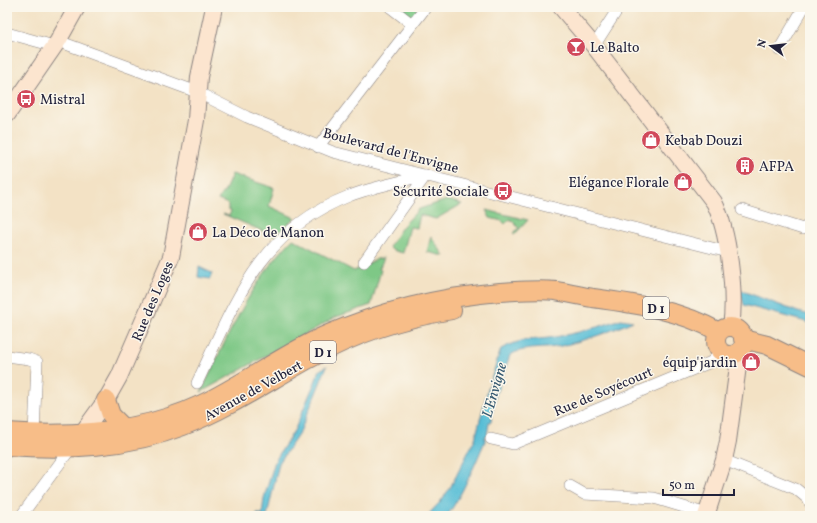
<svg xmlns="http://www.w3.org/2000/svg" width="817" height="523" font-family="Vollkorn,serif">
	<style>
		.green { fill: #7ec886; stroke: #507560 }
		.water { fill: #58bed6; stroke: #3d7088 }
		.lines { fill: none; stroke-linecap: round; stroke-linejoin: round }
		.street-casing { stroke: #8a8280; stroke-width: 12 }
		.secondary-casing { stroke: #8a8280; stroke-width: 18 }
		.primary-casing { stroke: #8a8280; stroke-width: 20 }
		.street { stroke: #fff; stroke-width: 11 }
		.secondary { stroke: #fce5cf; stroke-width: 16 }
		.primary { stroke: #f7bd88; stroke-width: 18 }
		.labels { text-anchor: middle; stroke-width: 3; stroke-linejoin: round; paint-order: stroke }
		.shield { fill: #fbf7ec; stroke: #636270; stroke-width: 1 }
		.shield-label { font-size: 13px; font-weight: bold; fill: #22223b }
		.poi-label { font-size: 14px; fill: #22223b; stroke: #fbf7ec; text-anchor: start }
		.street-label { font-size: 14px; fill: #22223b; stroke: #fbf7ec }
		.water-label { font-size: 15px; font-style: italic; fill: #355971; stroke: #fbf7ec }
	</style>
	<rect width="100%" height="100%" fill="#fbf7ec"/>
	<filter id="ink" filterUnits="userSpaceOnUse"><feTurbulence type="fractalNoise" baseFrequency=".025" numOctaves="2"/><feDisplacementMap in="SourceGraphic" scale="8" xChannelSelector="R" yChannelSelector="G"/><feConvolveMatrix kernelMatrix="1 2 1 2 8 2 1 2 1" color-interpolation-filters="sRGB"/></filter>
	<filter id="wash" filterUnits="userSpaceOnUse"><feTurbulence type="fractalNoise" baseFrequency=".012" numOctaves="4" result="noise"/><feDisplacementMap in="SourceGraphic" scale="16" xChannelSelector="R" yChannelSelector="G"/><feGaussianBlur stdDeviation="0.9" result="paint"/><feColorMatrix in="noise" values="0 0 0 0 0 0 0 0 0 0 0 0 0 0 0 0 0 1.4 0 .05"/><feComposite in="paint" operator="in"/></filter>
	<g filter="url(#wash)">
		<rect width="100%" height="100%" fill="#f3e2c5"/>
		<path class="green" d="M399,7H417V10L412,17Z
			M232,174L274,188L269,206L295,218L274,236L223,214L229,216L231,211L228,210V204L218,200L222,193H224Z
			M447,200L462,204L436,219L420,215L417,228L410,227L403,253L392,250L389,247L402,227L419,209Z
			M486,210L528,220L515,234L513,233L519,228L510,219L505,224L502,221L490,218Z
			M431,236L444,256L427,252Z
			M293,239L354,271L377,259L384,258L379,269L381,270L371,305L336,317L201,392C228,336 249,284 293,239Z"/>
		<path class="water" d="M199,267L212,273L210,279L198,277Z
			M740,290L798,312L810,315V323L744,305Z
			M621,319L633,321C610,332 586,340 561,346C544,350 525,346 510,355L496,394L491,421L489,422L487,436H485V441C474,467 463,493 447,516H427L440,502L450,488L475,439L488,389L501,349C524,337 531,341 555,337C578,333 599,327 621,319Z
			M327,366L300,432L279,463L267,516H257V513L262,515L264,498L275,461L295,429L320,370Z"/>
	</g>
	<g filter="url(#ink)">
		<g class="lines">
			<defs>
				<path id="street" d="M390,7L412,24
					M7,33L54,46
					M58,41L197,92L247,117L333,152L728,252
					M594,46L619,7
					M779,50L804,7
					M318,147L426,7
					M742,210L803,229L810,224
					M364,262L426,175
					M7,356L29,359L37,362L34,434
					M197,383C234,304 259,231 349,196C373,187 400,182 425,175
					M491,439L513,444L711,362L722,352
					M724,460L796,489L807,498L810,503
					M570,486L584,494L654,498L707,514
					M21,516L71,448"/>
				<path id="secondary" d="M561,7L594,46L714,202C729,232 736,294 731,327
					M7,115L58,41L77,7
					M77,440L106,400L119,377L171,257L196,120L199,77L214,7
					M706,516L724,460L728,441L738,366L736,353"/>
				<path id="primary" d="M716 341a14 14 0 1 1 28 0a14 14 0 1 1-28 0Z
					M743,339L767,345L810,366
					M106,400L111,415L124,428
					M7,432C72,437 141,433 202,404C244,384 283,354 326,335C382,311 440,297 500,292C519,291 538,289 556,291C569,293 581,296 593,298C637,304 680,310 719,332
					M7,446C67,450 127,448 183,426C228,409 267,382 309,359C352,335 403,318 452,310"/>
			</defs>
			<use href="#street" class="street-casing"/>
			<use href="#secondary" class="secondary-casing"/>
			<use href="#primary" class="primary-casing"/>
			<use href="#street" class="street"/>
			<use href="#secondary" class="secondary"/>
			<use href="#primary" class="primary"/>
		</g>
	</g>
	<defs>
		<symbol id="bar-disc" viewBox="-11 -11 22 22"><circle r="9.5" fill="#d1495b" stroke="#fbf7ec"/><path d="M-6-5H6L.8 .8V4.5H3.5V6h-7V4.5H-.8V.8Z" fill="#fff"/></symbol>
		<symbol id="bus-disc" viewBox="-11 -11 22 22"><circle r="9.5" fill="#d1495b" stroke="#fbf7ec"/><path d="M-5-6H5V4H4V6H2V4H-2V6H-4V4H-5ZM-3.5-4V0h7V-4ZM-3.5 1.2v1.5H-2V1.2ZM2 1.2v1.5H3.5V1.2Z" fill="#fff"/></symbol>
		<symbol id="shop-disc" viewBox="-11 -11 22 22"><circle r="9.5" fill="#d1495b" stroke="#fbf7ec"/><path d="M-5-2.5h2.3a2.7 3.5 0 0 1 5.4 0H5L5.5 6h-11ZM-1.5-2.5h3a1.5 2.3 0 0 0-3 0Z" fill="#fff"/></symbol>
		<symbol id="building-disc" viewBox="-11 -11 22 22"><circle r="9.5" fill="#d1495b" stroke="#fbf7ec"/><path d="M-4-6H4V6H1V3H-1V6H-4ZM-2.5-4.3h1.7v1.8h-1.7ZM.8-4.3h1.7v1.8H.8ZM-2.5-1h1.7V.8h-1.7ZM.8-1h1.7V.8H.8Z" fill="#fff"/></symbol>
	</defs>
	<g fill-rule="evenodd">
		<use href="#bar-disc" x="565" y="36" width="22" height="22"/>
		<use href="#bus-disc" x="15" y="88" width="22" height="22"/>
		<use href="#shop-disc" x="640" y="129" width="22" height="22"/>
		<use href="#building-disc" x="734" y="155" width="22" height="22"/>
		<use href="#shop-disc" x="672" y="171" width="22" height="22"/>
		<use href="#bus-disc" x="492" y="180" width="22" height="22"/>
		<use href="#shop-disc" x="187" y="221" width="22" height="22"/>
		<use href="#shop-disc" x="740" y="351" width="22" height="22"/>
	</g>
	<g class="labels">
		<g class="shield">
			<rect x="643" y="297" width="26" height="22" rx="3"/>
			<rect x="310" y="341" width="26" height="22" rx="3"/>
		</g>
		<g class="shield-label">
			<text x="656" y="313">D 1</text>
			<text x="323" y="357">D 1</text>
		</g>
		<g class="poi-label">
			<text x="590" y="52">Le Balto</text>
			<text x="40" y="104">Mistral</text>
			<text x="665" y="145">Kebab Douzi</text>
			<text x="759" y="171">AFPA</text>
			<text x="669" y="187" text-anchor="end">Elégance Florale</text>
			<text x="489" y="196" text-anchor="end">Sécurité Sociale</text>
			<text x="212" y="237">La Déco de Manon</text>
			<text x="737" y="367" text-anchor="end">équip'jardin</text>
		</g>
		<g class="street-label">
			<text transform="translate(391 150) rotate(15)" y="5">Boulevard de l'Envigne</text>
			<text transform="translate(152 301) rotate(-67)" y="5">Rue des Loges</text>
			<text transform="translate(253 390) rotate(-29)" y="5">Avenue de Velbert</text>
			<text transform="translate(603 391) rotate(-23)" y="5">Rue de Soyécourt</text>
		</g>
		<g class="water-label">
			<text transform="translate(494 390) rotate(-74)" y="5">L'Envigne</text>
		</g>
	</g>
	<rect width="817" height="523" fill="none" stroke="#fbf7ec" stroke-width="24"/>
	<g transform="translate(771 46) rotate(285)" stroke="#fbf7ec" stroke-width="3" paint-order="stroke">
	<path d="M0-3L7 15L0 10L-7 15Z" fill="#22223b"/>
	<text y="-6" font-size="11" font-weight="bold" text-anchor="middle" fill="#22223b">N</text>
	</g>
	<path d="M663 489v6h71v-6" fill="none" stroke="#22223b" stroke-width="2"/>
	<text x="669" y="489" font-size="12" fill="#22223b" stroke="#fbf7ec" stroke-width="3" paint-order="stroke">50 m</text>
</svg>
